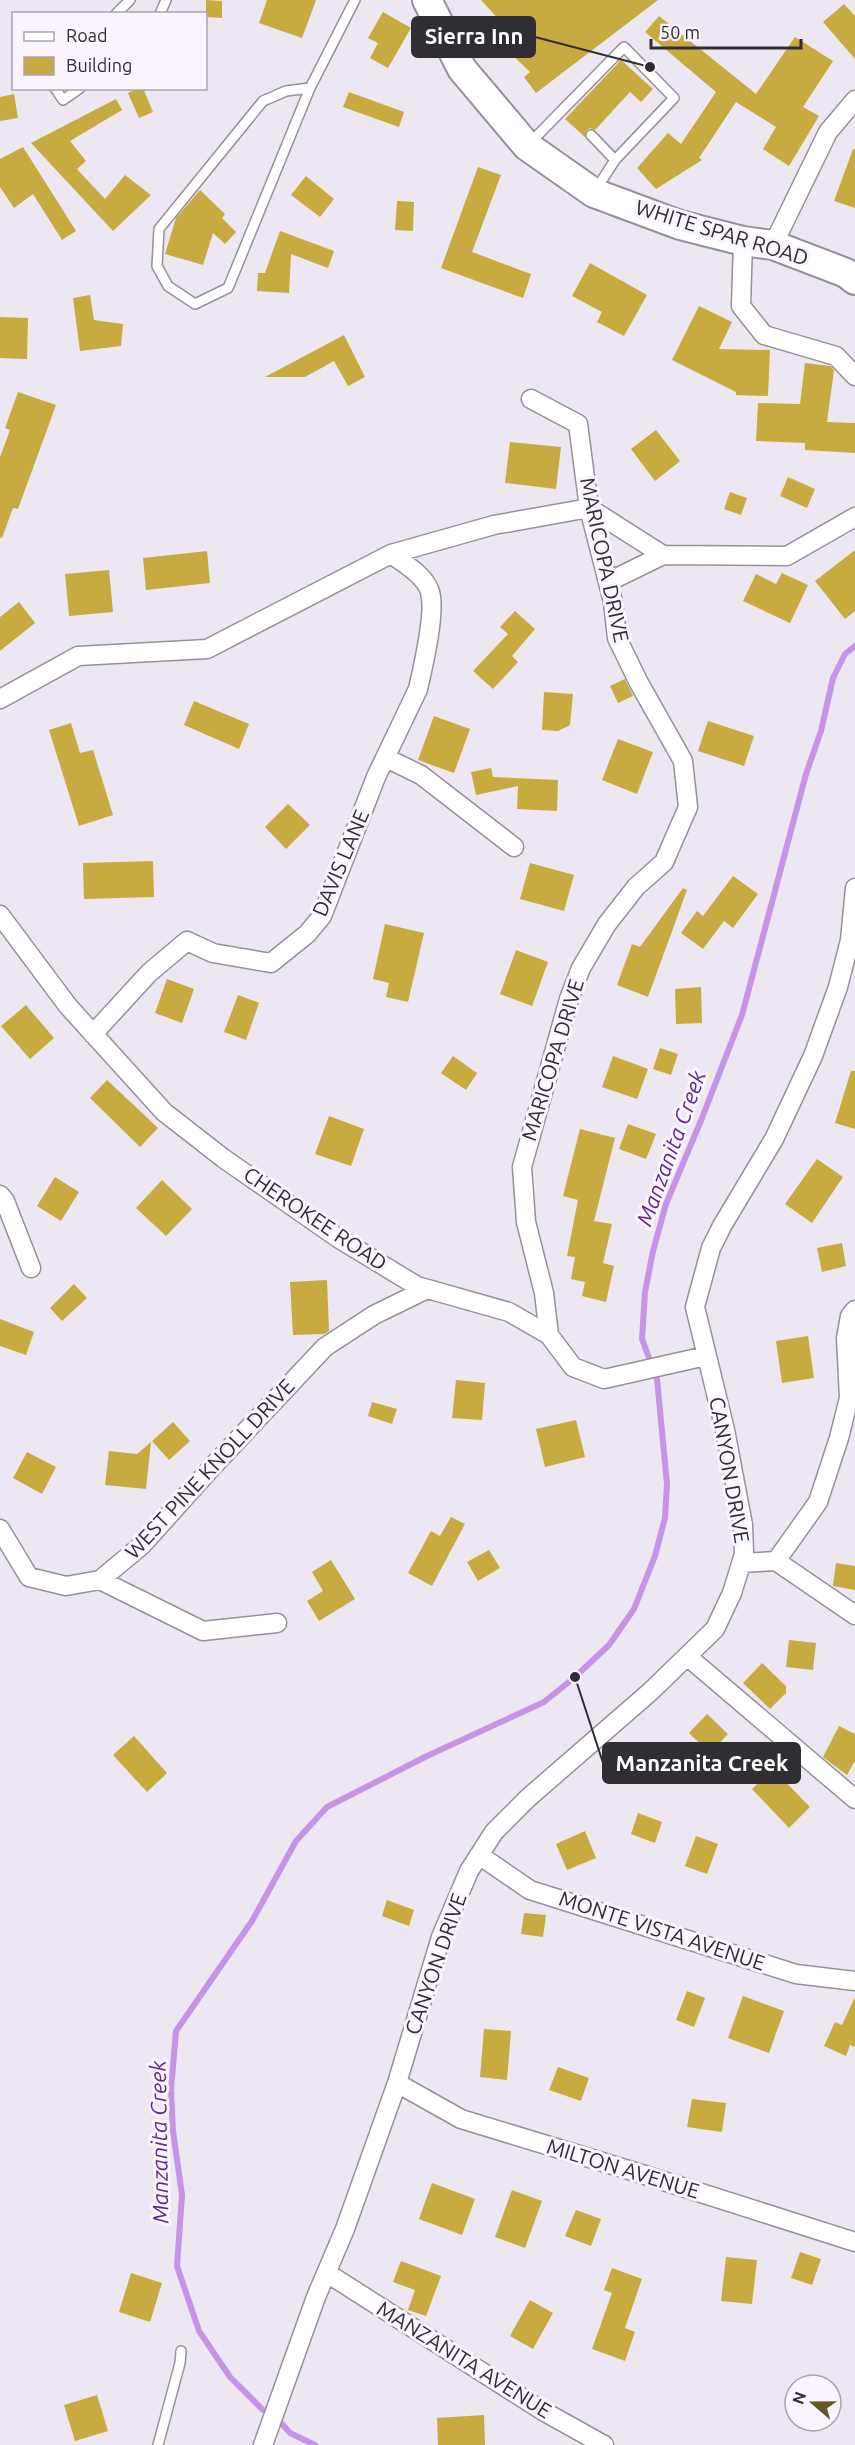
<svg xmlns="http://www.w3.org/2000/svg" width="855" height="2445" font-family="Ubuntu,sans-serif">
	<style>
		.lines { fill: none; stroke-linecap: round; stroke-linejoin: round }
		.stream { stroke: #c594e8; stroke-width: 6 }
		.building { fill: #c8ab40 }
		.lane-casing { stroke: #959099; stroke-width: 12 }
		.street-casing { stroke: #959099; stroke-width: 21 }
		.primary-casing { stroke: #959099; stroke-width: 32 }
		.lane { stroke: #fff; stroke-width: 9 }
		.street { stroke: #fff; stroke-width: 18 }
		.primary { stroke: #fff; stroke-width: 28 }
		.labels { text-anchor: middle; stroke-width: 6; stroke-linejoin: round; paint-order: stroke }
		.street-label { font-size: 21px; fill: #302e32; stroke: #f9f4fe }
		.water-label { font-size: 22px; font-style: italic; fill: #632587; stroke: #f9f4fe }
		.leader { fill: none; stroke: #302e32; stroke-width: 2 }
		.callout-dot { fill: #302e32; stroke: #f9f4fe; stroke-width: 2 }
		.callout { fill: #302e32; stroke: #302e32; stroke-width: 2 }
		.callout-label { font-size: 22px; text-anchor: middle; font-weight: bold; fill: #fff }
	</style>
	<rect width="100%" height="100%" fill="#ece7f0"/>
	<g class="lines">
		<path class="stream" d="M315,2445L290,2433L274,2415L263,2410L230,2377L199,2331L177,2266L182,2195L173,2131L171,2090L176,2031L252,1921L296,1841L327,1807L427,1756L544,1702L575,1677L609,1645L634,1609L655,1556L665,1518L667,1484L657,1379L642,1339L645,1292L653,1251L666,1204L702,1118L742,1015L806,774L821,731L833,678L845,654L855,646"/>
	</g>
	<path class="building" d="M206,0L222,1V18L206,17Z
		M267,0H316L302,38L259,23Z
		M481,0H658L536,93L524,77L530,72L504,47L514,36Z
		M844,4L855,16V59L823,22Z
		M383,12L411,28L388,68L370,58L378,43L368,38Z
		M659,16L756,94L795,37L833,61L803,107L819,116L789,166L763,149L776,127L736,102L699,158L702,160L656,189L637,168L668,133L681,144L716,92L645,32Z
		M621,60L653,89L641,102L630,92L595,130L590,128L586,131L585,137L565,119Z
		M138,88H143L153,112L139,118L128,93Z
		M349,92L404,112L399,127L343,107Z
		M14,94L18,118L0,121V97Z
		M116,99L122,110L70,141L86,161L77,169L105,199L125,175L151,195L113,231L31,143Z
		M23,147L76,231L62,240L33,194L14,208L0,187V159Z
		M853,149H855V208L834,201Z
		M478,167L501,175L472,252L531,274L523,298L441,268Z
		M306,176L334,199L320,217L291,195Z
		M200,190L225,214L222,218L236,232L225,244L213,233L203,265L165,254L176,218Z
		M397,201L414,202L413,231L395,230Z
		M280,231L334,251L328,268L291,254L289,293L257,291L258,273H265Z
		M590,263L647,295L624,336L597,322L602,312L572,296Z
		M90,295L94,320L123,324L121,346L80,351L73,298Z
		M699,306L732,322L719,349L770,350L768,396L736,395V392L672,360Z
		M0,317L28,318L27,359L0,358Z
		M344,335L365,377L348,386L334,361L305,377H265Z
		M805,363L830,366L834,370L827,422L855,423V453L805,450V443L756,441L758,403L800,404Z
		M18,392L56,405L18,509L13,508L2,538H0V457L10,430L5,428Z
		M656,430L680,461L655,481L631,449Z
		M510,442L561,447L556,489L505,483Z
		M788,477L815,489L807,508L780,496Z
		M730,492L747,498L741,515L724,509Z
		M855,550V611L845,619L815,581Z
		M207,551L210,583L146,590L143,558Z
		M109,570L113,612L69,616L65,574Z
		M782,573L808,585L790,623L743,601L756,574L776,584Z
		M19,602L35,623L0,651V617Z
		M515,611L535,629L512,656L518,662L493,689L473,671L508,634L500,627Z
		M625,679L633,696L618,703L610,686Z
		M544,692L573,694L570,725L558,731L542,730Z
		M194,701L249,724L239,749L184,725Z
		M434,716L470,729L454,773L418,760Z
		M708,721L754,736L744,766L698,751Z
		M71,723L80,753L93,750L113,815L79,826L49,730Z
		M618,739L653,752L637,794L602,780Z
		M491,768L493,777L558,780L557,811L517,809L518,786L476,795L471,772Z
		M288,804L310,825L286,849L265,827Z
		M153,861L154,897L84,899L83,863Z
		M530,863L574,875L564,911L520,899Z
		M733,876L758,894L733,928L724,921L703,949L681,933L697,911L703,916Z
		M683,888L687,890L648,997L617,985L632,944L640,947Z
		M385,924L424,933L408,1002L386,997L389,983L373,979Z
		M516,950L548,962L532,1006L500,994Z
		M167,979L194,989L182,1023L155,1013Z
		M701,987L702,1023L676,1024L675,989Z
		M238,995L259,1003L246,1040L224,1032Z
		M26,1005L54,1038L30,1059L1,1026Z
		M660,1048L678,1054L671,1075L653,1069Z
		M453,1056L477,1073L466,1090L441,1073Z
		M613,1056L648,1069L637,1099L602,1087Z
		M851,1071H855V1129L835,1123Z
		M107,1080L158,1128L140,1147L90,1098Z
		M329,1116L364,1129L351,1166L315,1154Z
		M628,1124L656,1134L646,1159L619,1149Z
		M580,1129L615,1138L594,1221L612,1224L603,1263L614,1266L606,1302L582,1296L585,1282L571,1279L575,1257L567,1256L578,1200L563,1196Z
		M817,1159L843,1177L812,1223L785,1204Z
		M55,1177L79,1192L61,1221L37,1206Z
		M162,1180L192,1209L166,1236L136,1208Z
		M842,1243L846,1266L822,1272L817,1248Z
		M327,1280L329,1331L324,1334L293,1335L290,1282Z
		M74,1284L87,1298L62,1321L50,1308Z
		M0,1319L34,1332L26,1355L0,1346Z
		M808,1336L814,1378L782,1383L776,1341Z
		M456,1380L485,1383L482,1420L452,1418Z
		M372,1402L397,1409L392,1424L368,1416Z
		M576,1420L585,1457L545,1467L536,1429Z
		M173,1422L190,1441L169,1460L152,1441Z
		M151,1442L146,1489L105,1485L109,1451L137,1454Z
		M27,1452L56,1467L42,1494L13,1478Z
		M451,1517L465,1524L432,1586L408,1573L431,1531L440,1536Z
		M489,1550L500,1568L478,1581L467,1562Z
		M331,1560L355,1599L319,1621L307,1601L323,1591L312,1572Z
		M836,1563L855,1566V1590L833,1586Z
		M789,1640L816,1643L813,1670L786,1667Z
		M762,1663L786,1686V1693L770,1709L743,1683Z
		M707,1714L728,1734L710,1753L689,1733Z
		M839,1726L855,1734V1761L847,1775L823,1757Z
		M134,1736L167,1773L147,1792L113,1755Z
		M773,1769L810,1807L789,1828L752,1789Z
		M638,1813L662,1822L655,1843L631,1834Z
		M585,1831L596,1858L567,1870L556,1844Z
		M696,1836L718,1844L707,1874L685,1866Z
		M387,1900L414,1910L409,1926L382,1916Z
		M524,1913L546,1915L543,1937L521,1934Z
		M687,1991L705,1998L694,2027L676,2020Z
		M743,1996L784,2011L769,2053L728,2038Z
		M855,1997V2047L850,2045L846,2056L824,2046L835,2022L842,2025Z
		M484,2029L511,2031L507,2080L480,2077Z
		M558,2067L589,2078L581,2101L549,2090Z
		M692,2099L726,2103L722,2132L687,2127Z
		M432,2183L475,2199L462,2235L419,2219Z
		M512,2190L542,2201L525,2248L495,2237Z
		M576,2210L601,2219L591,2246L565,2236Z
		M800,2252L821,2259L812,2285L791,2278Z
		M726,2257L757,2260L752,2304L721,2301Z
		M401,2261L441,2276L426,2316L408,2310L415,2290L393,2282Z
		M612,2268L642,2279L625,2328L635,2332L625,2361L592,2349L612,2293L604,2290Z
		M131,2273L162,2283L150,2322L119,2312Z
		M530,2300L553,2313L533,2349L510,2336Z
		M97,2395L108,2431L75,2441L64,2405Z
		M484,2415L485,2445H438L437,2418Z"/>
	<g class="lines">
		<defs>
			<path id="lane" d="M116,14L130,0
				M160,14L166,0
				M55,88L63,100L80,88
				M310,88L286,91L263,101L159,229L157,266L168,286L195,304L228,288L310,88L355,0
				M529,144L624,47L674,98L615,160L591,135
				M595,191L615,160
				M158,2445L180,2363L181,2351"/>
			<path id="street" d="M743,241L741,306L764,335L836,356L855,376
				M773,245L828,132L855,100
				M531,399L578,424L589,508L613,602L617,638L639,683L683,761L688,807L664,862L636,887L607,924L581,968L569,999L522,1167L526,1222L544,1293L549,1335
				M589,508L663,555L787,556L855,517
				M608,582L663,555
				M0,699L78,656L207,649L391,554L494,525L589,508
				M386,758L421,775L514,847
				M0,915L68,1006L164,1112L223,1158L338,1238L417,1286L509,1312L549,1335L573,1367L604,1379L706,1356
				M93,1034L149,973L187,941L213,953L271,963L307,934L322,916L376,777L418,689C423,667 436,613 430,592C425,575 403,563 391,554
				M0,1195L5,1201L31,1268
				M0,1529L29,1577L66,1586L100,1580L142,1545L213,1466L325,1347L374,1315L427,1289
				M776,1561L818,1502L839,1438L849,1398L846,1338L850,1316L855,1310
				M741,1563L776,1561L855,1615
				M100,1580L203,1631L277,1623
				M688,1657L855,1799
				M479,1855L530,1890L796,1974L855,1981
				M397,2083L461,2119L632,2171L855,2242
				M327,2273L543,2411L604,2445
				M263,2445L316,2297L345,2229L397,2083L441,1937L469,1871L494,1832L528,1798L650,1692L715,1629L732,1593L744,1554L743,1525L725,1430L695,1307L711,1248L722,1226L774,1139L813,1056L838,987L850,940L855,888"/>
			<path id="primary" d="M427,0L462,69L527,146L594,193L680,225L743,241L773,245L846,273L855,280"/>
		</defs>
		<use href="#lane" class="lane-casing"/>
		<use href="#street" class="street-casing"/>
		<use href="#primary" class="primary-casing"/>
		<use href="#lane" class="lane"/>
		<use href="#street" class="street"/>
		<use href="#primary" class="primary"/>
	</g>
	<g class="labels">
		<g class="street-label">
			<text transform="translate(722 233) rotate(17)" y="7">WHITE SPAR ROAD</text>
			<text transform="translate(604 560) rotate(78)" y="7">MARICOPA DRIVE</text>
			<text transform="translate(341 863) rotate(-67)" y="7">DAVIS LANE</text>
			<text transform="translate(553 1060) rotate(-73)" y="7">MARICOPA DRIVE</text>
			<text transform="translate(315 1219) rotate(34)" y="7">CHEROKEE ROAD</text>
			<text transform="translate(210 1469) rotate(-47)" y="7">WEST PINE KNOLL DRIVE</text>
			<text transform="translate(729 1470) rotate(80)" y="7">CANYON DRIVE</text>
			<text transform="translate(662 1931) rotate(18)" y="7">MONTE VISTA AVENUE</text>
			<text transform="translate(436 1964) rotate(-71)" y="7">CANYON DRIVE</text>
			<text transform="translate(623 2169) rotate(17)" y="7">MILTON AVENUE</text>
			<text transform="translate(464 2360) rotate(32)" y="7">MANZANITA AVENUE</text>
		</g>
		<g class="water-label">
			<text transform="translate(671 1148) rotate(-70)" y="8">Manzanita Creek</text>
			<text transform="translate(159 2142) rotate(-91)" y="8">Manzanita Creek</text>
		</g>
	</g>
	<path class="leader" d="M650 67L535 37M575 1677L603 1763"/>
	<g class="callout-dot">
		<circle cx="650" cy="67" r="6"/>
		<circle cx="575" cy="1677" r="6"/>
	</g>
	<g class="callout">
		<rect x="412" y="17" width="123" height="40" rx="6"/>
		<rect x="603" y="1743" width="197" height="40" rx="6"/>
	</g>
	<g class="callout-label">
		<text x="474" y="44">Sierra Inn</text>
		<text x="702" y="1771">Manzanita Creek</text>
	</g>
	<rect x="12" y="12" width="195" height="78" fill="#f9f4fe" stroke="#a9a5ac" stroke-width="1.5"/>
	<rect x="24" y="32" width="30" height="9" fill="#ffffff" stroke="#a9a5ac" stroke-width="1.5"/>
	<text x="66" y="42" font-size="18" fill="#302e32">Road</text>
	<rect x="24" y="57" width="30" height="18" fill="#c8ab40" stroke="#a9a5ac" stroke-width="1.5"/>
	<text x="66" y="72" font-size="18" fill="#302e32">Building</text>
	<g transform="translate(813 2403) rotate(290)"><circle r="28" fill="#f9f4fe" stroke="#a9a5ac" stroke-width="1.5"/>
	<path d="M0-4.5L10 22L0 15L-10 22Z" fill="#665825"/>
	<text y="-9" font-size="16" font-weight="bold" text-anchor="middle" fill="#302e32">N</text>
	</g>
	<path d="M651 39v9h150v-9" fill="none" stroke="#302e32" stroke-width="3"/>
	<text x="660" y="39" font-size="18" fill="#302e32" stroke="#f9f4fe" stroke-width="4.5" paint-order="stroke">50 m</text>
</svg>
